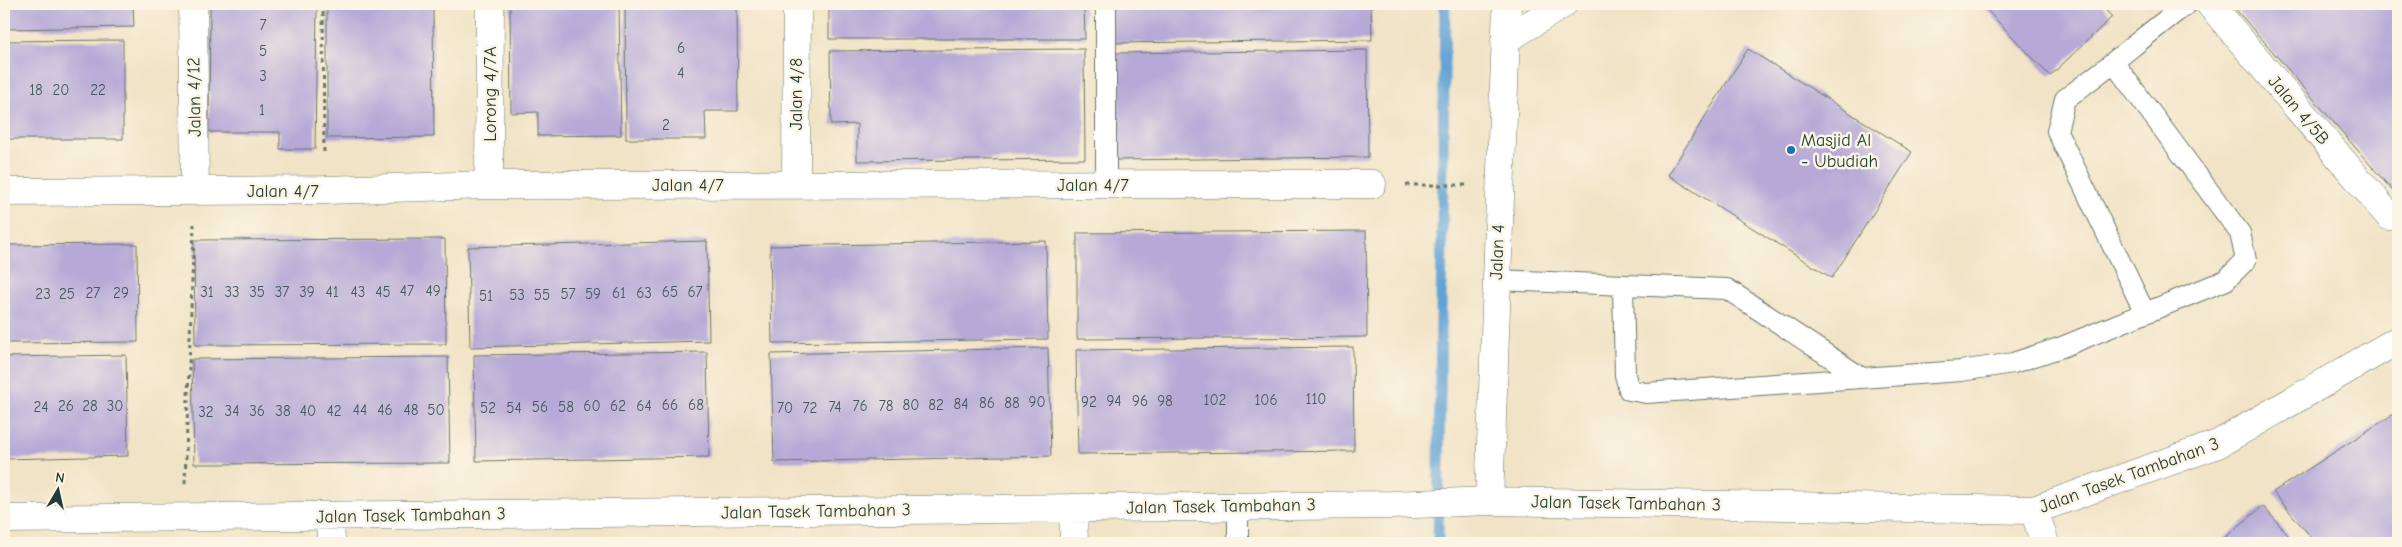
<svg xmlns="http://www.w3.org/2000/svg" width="2402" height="547" font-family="'Comic Neue',sans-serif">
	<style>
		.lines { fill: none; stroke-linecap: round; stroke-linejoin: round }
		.stream { stroke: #60a2d4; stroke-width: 11 }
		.building { fill: #b6a9d7 }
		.lane-casing { stroke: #687767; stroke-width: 22 }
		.street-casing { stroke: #687767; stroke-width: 29 }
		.path { stroke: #687767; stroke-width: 3; stroke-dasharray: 4 4; stroke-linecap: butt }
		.lane { stroke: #fff; stroke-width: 20 }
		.street { stroke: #fff; stroke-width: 28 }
		.poi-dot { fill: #1f6fb2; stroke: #fcf5e5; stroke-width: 2 }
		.labels { text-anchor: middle; stroke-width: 5; stroke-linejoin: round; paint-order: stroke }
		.number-label { font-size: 15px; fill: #45585d }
		.street-label { font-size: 18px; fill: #1f3d34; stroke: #fcf5e5 }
		.poi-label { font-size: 18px; fill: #1f3d34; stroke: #fcf5e5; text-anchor: start }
	</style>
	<rect width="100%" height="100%" fill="#fcf5e5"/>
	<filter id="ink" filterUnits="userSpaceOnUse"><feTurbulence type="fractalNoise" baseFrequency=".02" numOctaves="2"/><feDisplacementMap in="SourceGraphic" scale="10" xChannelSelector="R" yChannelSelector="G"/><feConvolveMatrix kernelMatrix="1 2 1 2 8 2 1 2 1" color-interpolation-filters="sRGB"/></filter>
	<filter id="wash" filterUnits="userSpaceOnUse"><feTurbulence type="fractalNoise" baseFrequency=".0096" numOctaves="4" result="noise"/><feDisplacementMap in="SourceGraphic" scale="20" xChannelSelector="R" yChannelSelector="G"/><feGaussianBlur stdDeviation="1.12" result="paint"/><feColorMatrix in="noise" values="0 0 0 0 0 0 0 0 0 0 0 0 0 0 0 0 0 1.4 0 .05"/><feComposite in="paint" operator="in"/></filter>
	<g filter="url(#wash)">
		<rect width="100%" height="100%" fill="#f1e3c6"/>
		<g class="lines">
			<path class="stream" d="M1438,543L1445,4"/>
		</g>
		<g id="blocks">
			<path class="building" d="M4,4H133L134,27L4,29Z
				M210,4H317L315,149H280V132H209Z
				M327,4H433L434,137L327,138Z
				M510,4H619L621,135L538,136V112L511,113Z
				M625,4H737L738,111H705L706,139H626Z
				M829,4H1084L1085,39H829Z
				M1109,4H1371L1372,40L1110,43Z
				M1981,4H2100L2112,17L2050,76Z
				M2231,4H2398V197L2267,45Z
				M123,40V139H4V41Z
				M1084,49L1085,159L857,161V124L831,125L830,51Z
				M1748,49L1912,152L1832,278L1668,175Z
				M1367,50L1368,157L1112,160L1111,53Z
				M1366,231L1367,337L1077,339V233Z
				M445,239L446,344L195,345L194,240Z
				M707,241L709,341L470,347L468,247Z
				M1046,241L1048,339L772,343L770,246Z
				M137,244L138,342L4,343V245Z
				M1353,347L1354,451L1078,454L1076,350Z
				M1048,348L1051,456L774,462L771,354Z
				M707,352L709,457L476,461L474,355Z
				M126,355L128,456L4,459V357Z
				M448,357L450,463L194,464L192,359Z
				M2398,411V543H2316L2273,492Z
				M2263,506L2295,543H2218Z"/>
		</g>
	</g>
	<g filter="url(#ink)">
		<use href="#blocks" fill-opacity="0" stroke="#687767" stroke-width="1"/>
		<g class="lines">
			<defs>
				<path id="lane" d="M1106,186V4
					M1496,280L1727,289L1862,378
					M1623,286L1625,375L1629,390L1646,393L1961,371L2013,363L2062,347L2226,280L2246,260L2240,233L2114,63
					M2145,313L2057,131L2065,99C2107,69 2146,34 2187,4
					M1238,506V543"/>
				<path id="street" d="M193,4L195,191
					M2210,4L2389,216
					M1505,40L1563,4
					M796,184L797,4
					M489,185L490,4
					M4,192L324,190L489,185L1372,184
					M1489,501L1507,4
					M1073,508L1074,543
					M2034,510L2045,543
					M330,516L331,543
					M4,519L1391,505L1489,501L2034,510L2218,444L2398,340"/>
			</defs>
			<use href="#lane" class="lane-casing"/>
			<use href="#street" class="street-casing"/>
			<path class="path" d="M323,4L324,156
				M1406,185H1467
				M185,483L194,224"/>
			<use href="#lane" class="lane"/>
			<use href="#street" class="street"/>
		</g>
	</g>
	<circle class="poi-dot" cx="1791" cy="150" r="5"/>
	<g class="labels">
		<g class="number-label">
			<text x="263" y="30">7</text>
			<text x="681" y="53">6</text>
			<text x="263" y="56">5</text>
			<text x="681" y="78">4</text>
			<text x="263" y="81">3</text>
			<text x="36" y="95">18</text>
			<text x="61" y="95">20</text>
			<text x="98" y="95">22</text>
			<text x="262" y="115">1</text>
			<text x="666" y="130">2</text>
			<text x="407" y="296">47</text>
			<text x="433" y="296">49</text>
			<text x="207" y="297">31</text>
			<text x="232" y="297">33</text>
			<text x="257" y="297">35</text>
			<text x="282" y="297">37</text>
			<text x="307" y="297">39</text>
			<text x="332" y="297">41</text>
			<text x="358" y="297">43</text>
			<text x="383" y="297">45</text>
			<text x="670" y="297">65</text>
			<text x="695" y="297">67</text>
			<text x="93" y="298">27</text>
			<text x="121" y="298">29</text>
			<text x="619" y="298">61</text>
			<text x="644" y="298">63</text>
			<text x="43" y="299">23</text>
			<text x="67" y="299">25</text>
			<text x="568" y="299">57</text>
			<text x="593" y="299">59</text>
			<text x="517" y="300">53</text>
			<text x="542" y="300">55</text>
			<text x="486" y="301">51</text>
			<text x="1316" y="404">110</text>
			<text x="1215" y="405">102</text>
			<text x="1266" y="405">106</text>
			<text x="1114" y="406">94</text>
			<text x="1140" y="406">96</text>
			<text x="1165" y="406">98</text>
			<text x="1037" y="407">90</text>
			<text x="1089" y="407">92</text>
			<text x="987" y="408">86</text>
			<text x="1012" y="408">88</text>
			<text x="961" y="409">84</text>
			<text x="670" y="410">66</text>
			<text x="696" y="410">68</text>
			<text x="911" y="410">80</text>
			<text x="936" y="410">82</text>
			<text x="66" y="411">26</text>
			<text x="90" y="411">28</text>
			<text x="115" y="411">30</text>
			<text x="592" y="411">60</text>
			<text x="618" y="411">62</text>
			<text x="644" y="411">64</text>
			<text x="860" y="411">76</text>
			<text x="886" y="411">78</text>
			<text x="41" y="412">24</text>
			<text x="540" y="412">56</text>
			<text x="566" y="412">58</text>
			<text x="835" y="412">74</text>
			<text x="488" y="413">52</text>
			<text x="514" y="413">54</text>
			<text x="785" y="413">70</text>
			<text x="810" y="413">72</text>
			<text x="360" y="415">44</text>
			<text x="385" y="415">46</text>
			<text x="411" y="415">48</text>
			<text x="436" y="415">50</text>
			<text x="232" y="416">34</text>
			<text x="257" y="416">36</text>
			<text x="283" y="416">38</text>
			<text x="308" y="416">40</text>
			<text x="334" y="416">42</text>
			<text x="206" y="417">32</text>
		</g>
		<g class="street-label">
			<text transform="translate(490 94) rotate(-90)" y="6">Lorong 4/7A</text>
			<text transform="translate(796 94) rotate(-90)" y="6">Jalan 4/8</text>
			<text transform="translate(194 97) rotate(-91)" y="6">Jalan 4/12</text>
			<text transform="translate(2299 110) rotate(50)" y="6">Jalan 4/5B</text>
			<text x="688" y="191">Jalan 4/7</text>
			<text x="1093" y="191">Jalan 4/7</text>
			<text x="283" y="197">Jalan 4/7</text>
			<text transform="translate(1497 252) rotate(-88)" y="6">Jalan 4</text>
			<text transform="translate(2129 475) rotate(-20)" y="6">Jalan Tasek Tambahan 3</text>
			<text transform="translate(1626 503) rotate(1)" y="6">Jalan Tasek Tambahan 3</text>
			<text transform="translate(1221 506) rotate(-1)" y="6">Jalan Tasek Tambahan 3</text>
			<text transform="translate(816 511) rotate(-1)" y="6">Jalan Tasek Tambahan 3</text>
			<text transform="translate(411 515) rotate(-1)" y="6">Jalan Tasek Tambahan 3</text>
		</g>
		<g class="poi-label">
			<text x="1801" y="146">Masjid Al<tspan x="1801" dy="21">- Ubudiah</tspan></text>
		</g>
	</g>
	<rect width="2402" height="547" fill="none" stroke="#fcf5e5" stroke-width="20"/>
	<g transform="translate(58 490) rotate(9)" stroke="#fcf5e5" stroke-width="4" paint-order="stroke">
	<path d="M0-4L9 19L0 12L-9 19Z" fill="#1f3d34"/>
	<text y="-8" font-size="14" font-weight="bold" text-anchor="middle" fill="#1f3d34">N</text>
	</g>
</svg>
